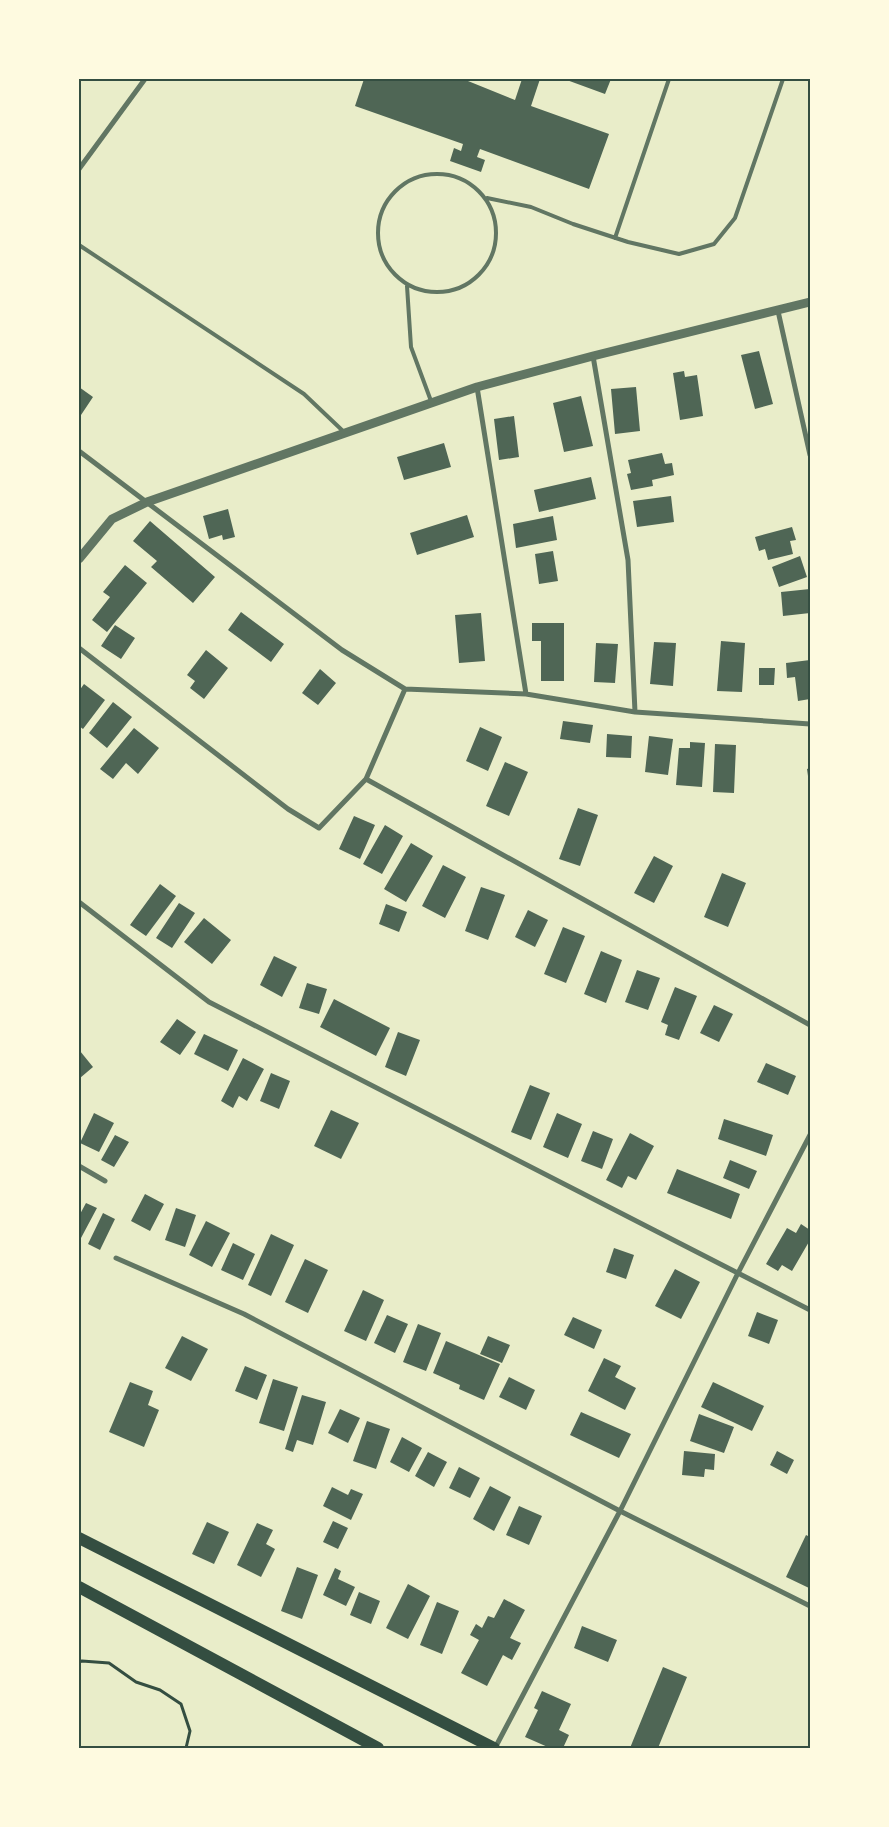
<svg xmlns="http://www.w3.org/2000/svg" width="889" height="1827" font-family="'Space Grotesk',sans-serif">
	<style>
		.building { fill: #4f6655 }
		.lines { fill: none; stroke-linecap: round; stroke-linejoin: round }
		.path { stroke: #344e41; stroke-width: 3 }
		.service { stroke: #617663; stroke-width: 4 }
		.minor { stroke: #617663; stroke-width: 5 }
		.tertiary { stroke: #617663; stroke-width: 9 }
		.primary { stroke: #344e41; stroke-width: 12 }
		.neatline { fill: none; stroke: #344e41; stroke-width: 2 }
	</style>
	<rect width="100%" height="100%" fill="#e9edc9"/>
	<path class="building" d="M364,79H447L451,80L452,79H469L468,81L515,100L522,79H540L531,106L609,134L589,189L480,149L477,157L485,160L481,172L450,161L454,148L461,151L463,144L355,106Z
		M564,79H611L605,94Z
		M759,351L773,404L755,409L741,355Z
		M684,371L685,377L697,375L703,416L680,420L673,373Z
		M79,387L93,397L79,418Z
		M636,387L640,431L615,434L611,389Z
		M581,396L593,446L564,452L553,403Z
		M514,416L519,457L499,460L494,419Z
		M444,443L451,467L404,480L397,457Z
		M662,453L665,464L672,463L674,475L652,480L653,486L631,490L627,474L631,473L628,460Z
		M591,477L596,499L539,512L534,490Z
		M671,496L674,522L637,527L633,501Z
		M228,509L235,537L223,540L222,535L209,539L203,516Z
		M467,515L474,537L417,555L410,533Z
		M553,516L557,540L516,548L513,524Z
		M150,521L215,577L193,603L151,567L157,561L133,541Z
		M792,527L796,540L790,541L793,554L768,560L765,549L759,551L755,537Z
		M553,551L558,581L539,584L535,554Z
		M800,556L807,577L779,587L772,567Z
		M125,565L147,583L107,632L92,620L110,597L103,592Z
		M810,589V613L783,616L781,592Z
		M241,612L284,644L271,662L228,630Z
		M481,613L485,661L459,663L455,615Z
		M532,623H564V681H541V641H532Z
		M115,625L135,638L121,659L101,646Z
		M721,641L745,643L742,692L717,691Z
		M654,642L676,643L673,686L650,684Z
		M596,643L618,644L615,683L594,682Z
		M206,650L228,668L204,699L190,688L195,681L187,675Z
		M810,660V699L798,701L795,677L787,678L786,663Z
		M759,668H775L774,685H759Z
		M320,669L336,683L318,705L302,693Z
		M84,684L105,700L83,729L79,726V691Z
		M113,702L132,717L107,748L89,733Z
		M563,721L593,725L590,743L560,739Z
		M480,727L502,737L488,771L466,761Z
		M134,728L159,748L138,774L126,763L113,779L100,769Z
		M607,734L632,736L631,758L606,757Z
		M649,736L673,739L668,775L645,772Z
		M690,742L705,743L702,787L676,785L679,748H690Z
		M715,744L736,745L734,793L713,792Z
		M505,762L528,772L509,816L486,806Z
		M810,768V783H809L807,769Z
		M578,808L598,815L580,866L559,859Z
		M354,816L375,825L360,859L339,849Z
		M385,825L403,836L382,874L363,864Z
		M411,843L433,856L406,902L384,889Z
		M654,856L673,866L654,903L634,893Z
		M443,865L466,877L445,918L422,906Z
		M722,873L746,883L728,927L704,917Z
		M160,884L176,896L146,936L130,925Z
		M481,887L505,895L488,940L465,931Z
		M179,903L195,913L172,948L156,938Z
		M386,904L407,912L399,932L379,924Z
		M528,910L548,920L535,947L515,937Z
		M204,918L231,940L212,964L184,942Z
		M563,927L585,936L566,983L544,974Z
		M601,951L622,960L606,1003L584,994Z
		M274,956L297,967L282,997L260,985Z
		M637,970L660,978L648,1010L625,1002Z
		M307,983L327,989L319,1014L299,1008Z
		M675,987L697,996L679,1040L665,1035L668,1025L661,1022Z
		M334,999L390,1028L376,1056L320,1027Z
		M714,1005L733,1014L719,1042L700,1033Z
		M177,1019L196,1032L180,1055L160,1042Z
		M398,1032L420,1040L406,1076L385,1067Z
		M204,1034L238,1050L228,1071L194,1054Z
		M80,1051L93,1067L80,1078L79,1052Z
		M243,1058L264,1069L247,1101L239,1096L233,1108L221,1101Z
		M766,1063L796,1076L788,1095L757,1082Z
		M271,1073L290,1081L279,1109L260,1101Z
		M530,1085L550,1093L531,1140L511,1132Z
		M331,1110L359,1123L341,1159L314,1146Z
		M94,1113L114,1123L99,1152L80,1143Z
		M557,1113L582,1124L568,1158L543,1147Z
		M724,1119L773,1135L766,1156L718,1139Z
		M593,1131L613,1139L602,1169L581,1161Z
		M630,1133L654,1146L636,1180L628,1176L622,1188L606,1180Z
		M115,1135L129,1142L114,1167L101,1160Z
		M730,1160L757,1171L749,1189L723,1178Z
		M677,1169L740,1194L731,1219L667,1193Z
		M145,1194L164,1204L150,1231L131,1221Z
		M86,1203L97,1208L81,1238L79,1237V1216Z
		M176,1208L196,1215L185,1247L165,1240Z
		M103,1213L115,1219L100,1250L88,1244Z
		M206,1221L230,1233L212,1267L189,1255Z
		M801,1224L810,1230V1240L792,1271L782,1265L778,1271L766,1264L787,1228L796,1233Z
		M271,1234L294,1245L271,1296L248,1285Z
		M233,1243L255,1254L243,1280L221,1270Z
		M614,1248L634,1255L626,1279L606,1272Z
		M305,1259L328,1270L308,1313L285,1302Z
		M675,1269L700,1282L681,1319L655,1306Z
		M363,1290L384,1300L366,1341L344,1331Z
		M757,1312L778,1320L769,1344L748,1336Z
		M387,1315L408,1324L395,1353L374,1343Z
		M573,1317L602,1330L594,1349L564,1335Z
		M418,1324L441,1333L426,1371L403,1362Z
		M182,1336L208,1349L191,1381L165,1368Z
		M488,1336L510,1345L502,1363L480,1354Z
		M446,1341L500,1364L484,1400L459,1389L460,1385L433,1373Z
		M604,1358L621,1366L615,1377L636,1388L625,1410L588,1391Z
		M245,1366L267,1375L257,1400L235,1391Z
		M509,1377L535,1390L526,1410L499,1397Z
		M273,1379L298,1387L284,1431L259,1423Z
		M130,1382L153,1391L148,1405L159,1410L144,1447L109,1432Z
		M713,1382L764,1406L752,1431L701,1407Z
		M302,1395L326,1402L313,1445L297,1440L293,1452L285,1449Z
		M340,1409L360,1418L348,1443L328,1433Z
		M581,1412L631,1434L619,1458L570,1435Z
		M699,1414L734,1427L724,1453L690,1441Z
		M367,1421L390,1429L376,1469L353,1461Z
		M402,1437L422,1448L409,1472L390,1462Z
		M684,1451L715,1454L714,1470L705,1469L704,1477L682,1475Z
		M777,1451L794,1460L787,1474L770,1465Z
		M428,1452L447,1462L434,1487L415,1476Z
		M459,1467L480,1478L470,1498L449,1488Z
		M490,1486L511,1497L494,1531L473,1519Z
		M332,1487L348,1495L351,1489L363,1494L351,1520L323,1506Z
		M519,1506L542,1516L529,1545L506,1535Z
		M333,1521L348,1528L338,1549L323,1542Z
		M207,1522L229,1532L214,1564L192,1554Z
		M257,1523L273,1530L266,1544L275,1549L261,1577L237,1565Z
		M806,1535L810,1537V1585L809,1588L786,1577Z
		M297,1567L318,1575L302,1619L281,1611Z
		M335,1568L341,1571L338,1579L355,1587L346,1606L323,1595Z
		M408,1584L430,1596L408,1639L386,1628Z
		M359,1592L380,1601L371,1624L350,1615Z
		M504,1599L525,1610L510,1638L521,1643L512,1660L503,1655L487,1686L461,1673L479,1640L470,1635L476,1624L482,1628L488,1616L494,1618Z
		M437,1602L459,1611L442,1654L420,1645Z
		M582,1626L617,1640L608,1662L574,1648Z
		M663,1667L687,1677L658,1748H630Z
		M542,1691L571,1704L559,1730L569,1735L563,1748H550L525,1737L538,1710L534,1708Z"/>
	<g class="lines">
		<path class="path" d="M79,1624V1625
			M79,1662L82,1661L109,1663L136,1682L160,1690L181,1704L190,1731L186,1748"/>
		<path class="service" d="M378 233a59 59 0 1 1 118 0a59 59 0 1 1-118 0Z
			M487,198L531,207L573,224L628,242L679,254L714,244L735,218L783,79
			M615,238L669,79
			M79,245L304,394L344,432
			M407,286L411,347L431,401"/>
		<path class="minor" d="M79,169L145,79
			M778,311L810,455
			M593,356L628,560L635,712
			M477,387L526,694
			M79,451L342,650L405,689L526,694L635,712L810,724
			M79,648L288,809L319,828L366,779L405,689
			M366,779L810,1025
			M79,902L209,1002L810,1310
			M79,1166L105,1181
			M116,1258L244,1314L620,1511L810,1606
			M495,1748L620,1511L738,1273L810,1135"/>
		<path class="tertiary" d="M79,559L112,519L147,502L477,387L593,356L810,302"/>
		<path class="primary" d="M79,1538L494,1748
			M79,1587L378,1748"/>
	</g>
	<rect width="889" height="1827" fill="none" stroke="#fefae0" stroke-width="160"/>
	<rect x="80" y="80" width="729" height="1667" class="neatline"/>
</svg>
